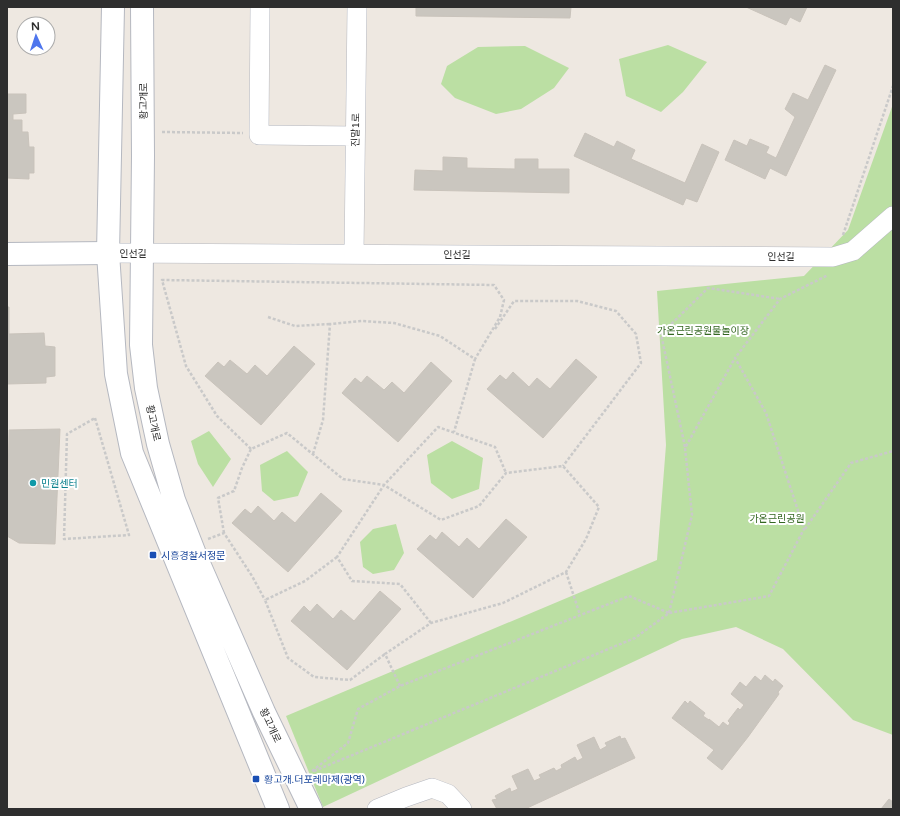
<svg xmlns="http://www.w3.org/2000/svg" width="900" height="816" font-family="'Varela Round','Noto Sans KR',sans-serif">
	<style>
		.green { fill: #bbdfa3 }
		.building { fill: #cac6bf; stroke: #c9c3bb }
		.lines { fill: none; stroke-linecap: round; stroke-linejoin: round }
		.minor-casing { stroke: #b5b8c0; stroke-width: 20 }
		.tertiary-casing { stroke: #b5b8c0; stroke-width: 24 }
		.secondary-casing { stroke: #b5b8c0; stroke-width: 24 }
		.path { stroke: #c9c9c9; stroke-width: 2.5; stroke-dasharray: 3 2; stroke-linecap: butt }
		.minor { stroke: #fff; stroke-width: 19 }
		.tertiary { stroke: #fff; stroke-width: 22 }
		.secondary { stroke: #fff; stroke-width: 22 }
		.culture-dot { fill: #0f9aa8; stroke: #fff; stroke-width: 1.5 }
		.transit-dot { fill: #1a4fb4; stroke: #fff; stroke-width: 1.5 }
		.labels { text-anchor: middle; stroke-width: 4; stroke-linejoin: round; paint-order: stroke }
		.street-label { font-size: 10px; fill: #2e2e2e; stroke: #fff }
		.park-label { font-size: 10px; fill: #346721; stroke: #fff }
		.culture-label { font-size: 10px; fill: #0d838f; stroke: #fff; text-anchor: start }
		.transit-label { font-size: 10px; fill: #164399; stroke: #fff; text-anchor: start }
	</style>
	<rect width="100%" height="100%" fill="#eee8e1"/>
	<path class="green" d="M668,45L707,62L683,92L661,112L626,96L619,59Z
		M525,46L569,68L554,88L521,109L496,114L455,98L441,84L447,66L478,47Z
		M893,104V735L853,720L783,649L736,627L682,639L323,807L286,716L657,560L666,445L657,291L804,276L848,230Z
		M209,431L231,459L213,487L198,464L191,441Z
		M452,441L483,458L479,489L452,499L431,483L427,455Z
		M287,451L308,472L298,496L274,501L262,491L260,465Z
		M396,524L404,553L394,570L373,574L363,567L360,542L373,529Z"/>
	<path class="building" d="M416,7H571L570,18L416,16Z
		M746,7H807L800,22L790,17L786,25Z
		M825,65L836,70L786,176L770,168L765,179L725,160L734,140L747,146L750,139L769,147L766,153L776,158L795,117L785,109L793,93L808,100Z
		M7,94H26V113L13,114V120H22V132H28L29,147H34V173H29V179L7,178Z
		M585,133L614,147L617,141L635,150L631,159L685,183L702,144L719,152L697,202L686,198L683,205L574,156Z
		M443,157L467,158V168L515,169V159H538V169H569V193L414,190L415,170L443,171Z
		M7,307H9V334L44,333L45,346L55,347V376L46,377V383L7,384Z
		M294,346L315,364L261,425L205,376L218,362L224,367L230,360L247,374L255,365L267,376Z
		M576,359L597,377L543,438L487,389L500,375L506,380L513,372L529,387L537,378L550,389Z
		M431,362L452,381L398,442L342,393L355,378L361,383L367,376L384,390L392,382L404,393Z
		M60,429L55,544L19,543L7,536L9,430Z
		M321,493L342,511L288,572L232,523L245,509L251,514L258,506L274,521L282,512L295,523Z
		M506,519L527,537L473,598L417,549L430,535L436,540L442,532L459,547L467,538L479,549Z
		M380,591L401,609L347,670L291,621L304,606L310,612L317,604L333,619L341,610L354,621Z
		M765,675L773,682L775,679L783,686L778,692L779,694L748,737L722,770L707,758L714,750L672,718L685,701L688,704L690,701L705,713L703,716L709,720V719L719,727L723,722L728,726L730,723L728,721L738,708L740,710L744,705L731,694L740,682L746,687L755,676L761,681Z
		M620,736L621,739L625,738L635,758L525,809H497L492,800L497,799L495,796L510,788L511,792L518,789L512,776L528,769L534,781L541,778L539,775L554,768L556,771L562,768L561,765L575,757L577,761L583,758L577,745L594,737L600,750L607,746L605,743Z
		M889,799L893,802V809H881Z"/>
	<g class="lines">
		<defs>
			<path id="minor" d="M260,7L259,135L355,136
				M108,253L833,257L853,251L893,216
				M354,254L357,7
				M377,809L406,797L432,788L448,794L462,809"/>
			<path id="tertiary" d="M7,254L108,253"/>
			<path id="secondary" d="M113,7L108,253L116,374L132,453L278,809
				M142,7L143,156L141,345L146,388L158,444L174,500L197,559L264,712L311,809"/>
		</defs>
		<use href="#minor" class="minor-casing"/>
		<use href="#tertiary" class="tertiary-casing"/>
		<use href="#secondary" class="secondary-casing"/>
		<path class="path" d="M162,132L243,133
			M843,235L893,86
			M268,317L295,326L330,324
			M495,329L514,301H577L616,311L636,334L641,363L563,466
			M95,418L129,535L64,539L67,434Z
			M685,447L661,334L708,288L780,299
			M251,449L217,416L186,366L162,280L494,285L504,300L500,317L475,359
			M313,454L323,420L330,324L362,321L394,323L440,336L475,359L454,432
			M805,529L851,463L893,451
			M224,533L218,498L234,491L242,468L251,449L287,433L343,479L384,485L438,427L495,447L506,473
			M208,539L224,533L252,576L265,600
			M337,557L305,581L265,600L288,658L314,677L350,680L385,654
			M566,572L580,615
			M669,613L692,515L685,448L735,358
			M400,686L385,654L431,623L503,603L566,572L586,539L599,507L563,466L506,473L479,506L441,520L384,485L337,557L352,581L400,584L431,623
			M312,771L348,743L358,709L400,686L629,596L669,613
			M314,771L635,638L669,613L769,596L804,529L766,413L735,358L780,299L828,275"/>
		<use href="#minor" class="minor"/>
		<use href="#tertiary" class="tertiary"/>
		<use href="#secondary" class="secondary"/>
	</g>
	<circle class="culture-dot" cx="33" cy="483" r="4"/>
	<g class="transit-dot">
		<rect x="149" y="551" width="8" height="8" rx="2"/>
		<rect x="252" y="775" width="8" height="8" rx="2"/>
	</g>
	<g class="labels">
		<g class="street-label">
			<text transform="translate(143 101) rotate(-90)" y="4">황고개로</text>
			<text transform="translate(355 130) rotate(-89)" y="4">진말1로</text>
			<text x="133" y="257">인선길</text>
			<text x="457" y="258">인선길</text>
			<text x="781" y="260">인선길</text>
			<text transform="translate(154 423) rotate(78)" y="4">황고개로</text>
			<text transform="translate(271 725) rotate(65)" y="4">황고개로</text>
		</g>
		<g class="park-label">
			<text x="703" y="334">가온근린공원물놀이장</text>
			<text x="777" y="522">가온근린공원</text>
		</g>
		<g class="culture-label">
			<text x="41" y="487">민원센터</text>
		</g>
		<g class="transit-label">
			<text x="161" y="559">시흥경찰서정문</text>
			<text x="264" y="783">황고개.더포레마제(광역)</text>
		</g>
	</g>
	<rect width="900" height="816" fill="none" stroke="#2e2e2e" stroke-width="16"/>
	<g transform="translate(36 36) rotate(357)"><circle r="19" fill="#ffffff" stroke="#ababab"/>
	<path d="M0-3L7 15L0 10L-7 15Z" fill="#4f76ed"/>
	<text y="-6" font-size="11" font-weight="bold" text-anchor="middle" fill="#2e2e2e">N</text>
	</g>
</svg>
